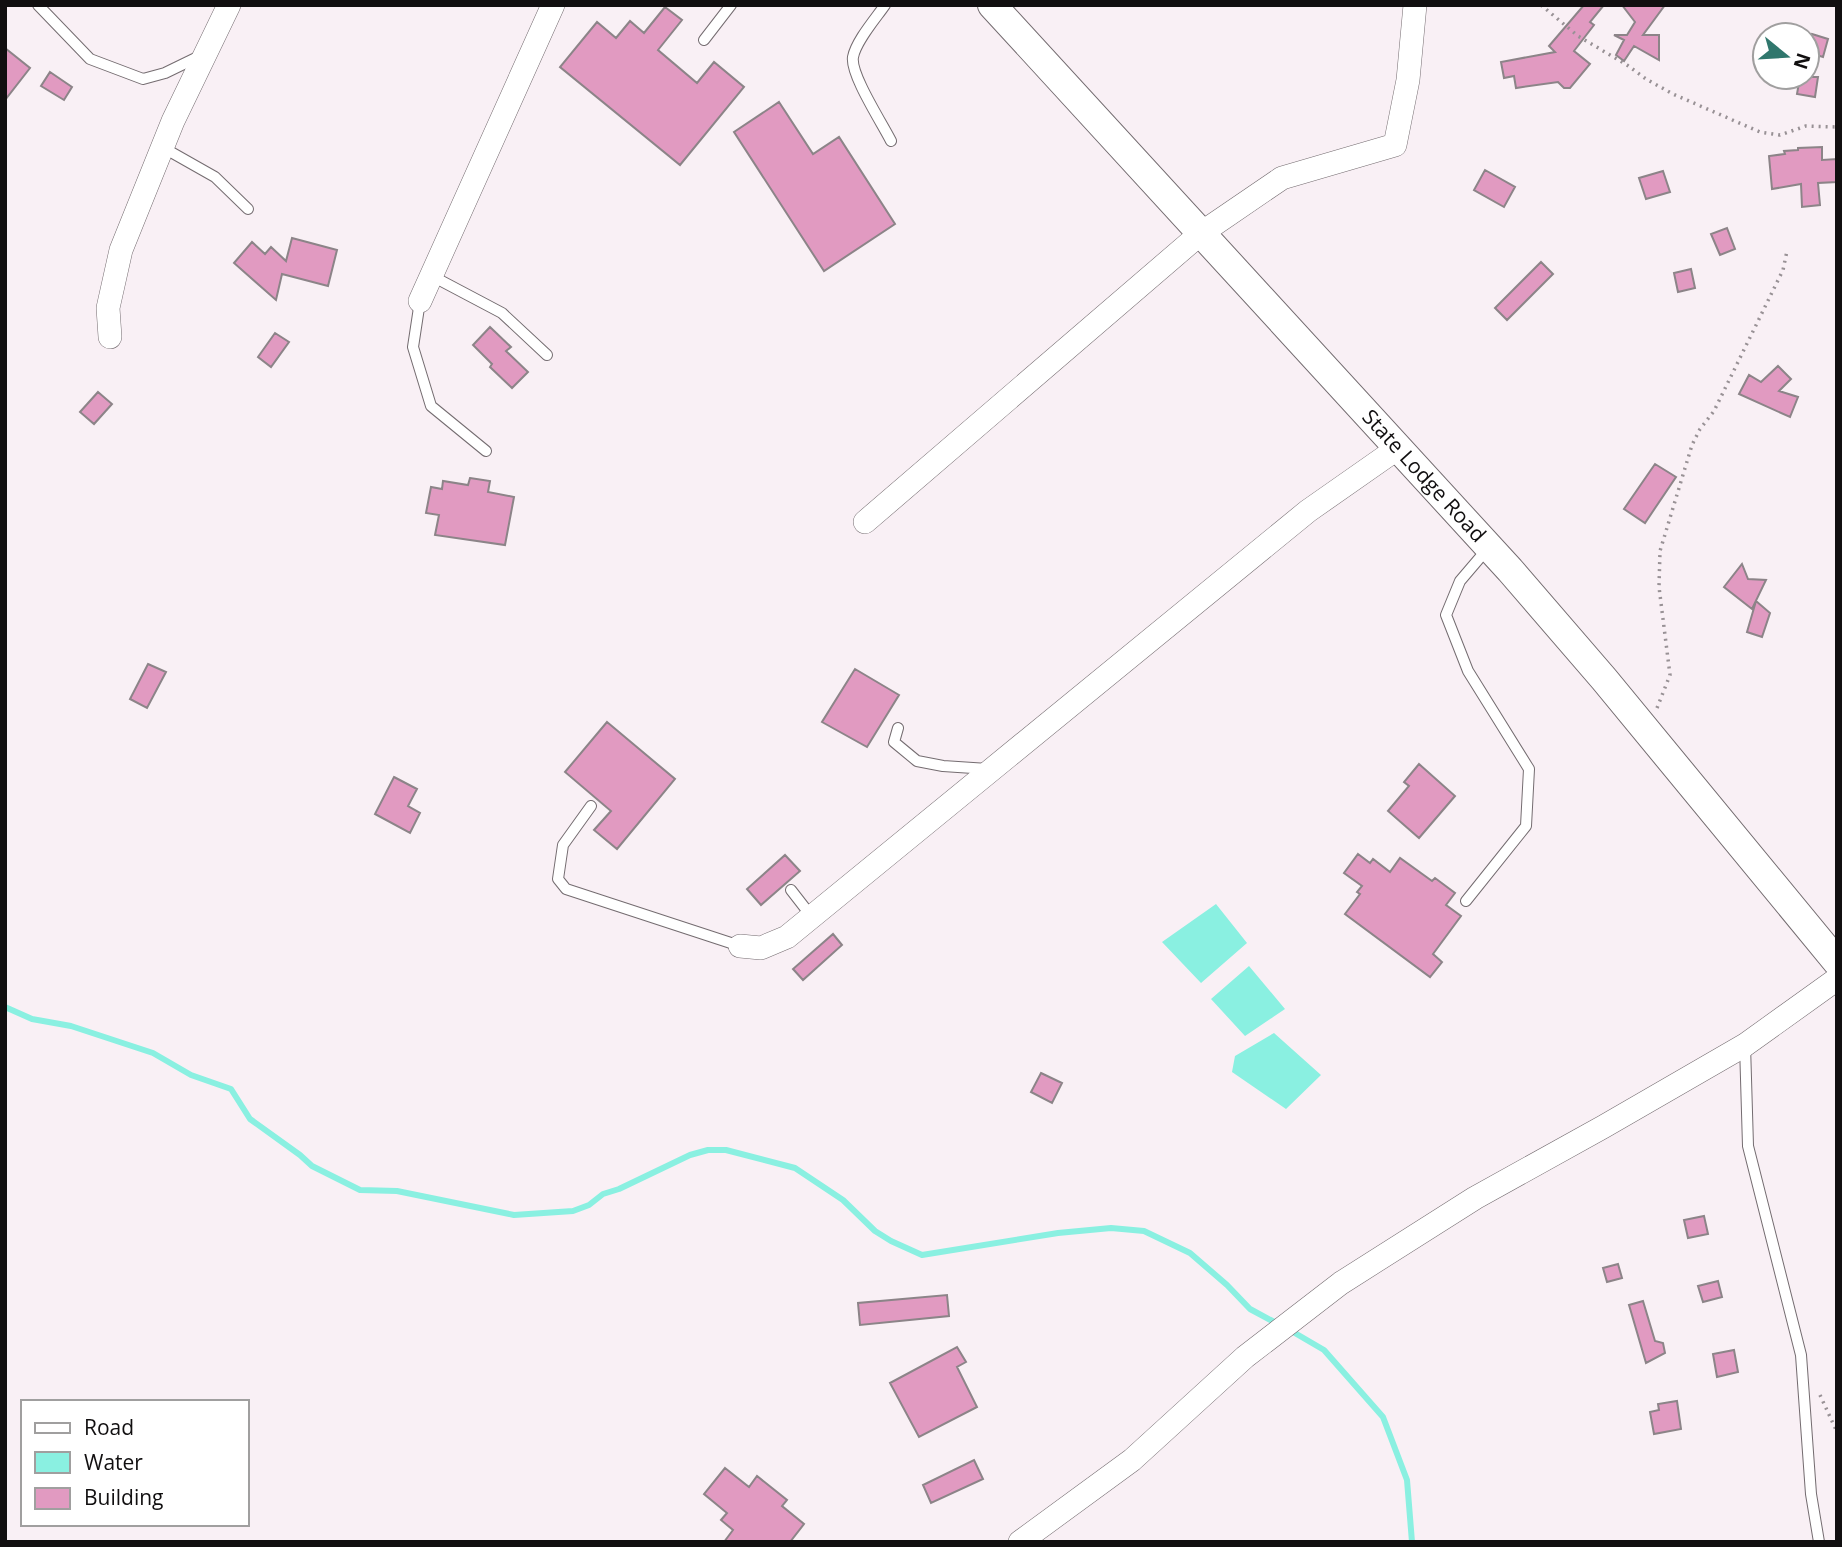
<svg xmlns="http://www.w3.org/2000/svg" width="1842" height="1547" font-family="'Open Sans',sans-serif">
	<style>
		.water { fill: #8af0e1 }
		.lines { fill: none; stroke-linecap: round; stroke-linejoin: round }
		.stream { stroke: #8af0e1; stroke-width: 6 }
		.building { fill: #e19ac1; stroke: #8c8488; stroke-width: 2 }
		.service-casing { stroke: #746c70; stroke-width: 12 }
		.minor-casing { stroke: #746c70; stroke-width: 24 }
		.tertiary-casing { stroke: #746c70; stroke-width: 30 }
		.path { stroke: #989195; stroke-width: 3.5; stroke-dasharray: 2 5; stroke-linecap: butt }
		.service { stroke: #fff; stroke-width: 10 }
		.minor { stroke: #fff; stroke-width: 23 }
		.tertiary { stroke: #fff; stroke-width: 28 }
		.labels { text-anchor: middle; stroke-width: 6; stroke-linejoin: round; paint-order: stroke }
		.street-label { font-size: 21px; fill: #110f10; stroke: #fff }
	</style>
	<rect width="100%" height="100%" fill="#f9f0f5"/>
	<path class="water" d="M1216,904L1247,943L1201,983L1162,942Z
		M1249,966L1285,1009L1245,1036L1211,999Z
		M1274,1033L1321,1075L1286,1109L1232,1072L1235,1056Z"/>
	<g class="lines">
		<path class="stream" d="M5,1007L32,1019L71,1026L153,1053L191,1075L231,1089L250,1119L300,1155L312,1166L360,1190L397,1191L514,1215L573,1211L589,1205L603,1194L619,1189L690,1155L708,1150H726L795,1168L843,1200L875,1231L891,1241L922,1255L1058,1233L1111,1228L1144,1231L1190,1253L1227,1285L1250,1309L1278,1324
			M1288,1329L1324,1350L1383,1417L1407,1480L1412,1542"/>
	</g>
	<path class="building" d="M1584,5H1604L1590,22L1594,25L1574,51L1590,64L1570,88H1564L1558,82L1516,88L1514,76L1504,78L1501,62L1555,52L1549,46Z
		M1622,5H1665L1643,35H1659V60L1634,46L1624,61L1616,55L1624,40L1614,35H1627L1635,22Z
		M665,7L682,20L658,50L697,83L714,62L744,87L680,165L560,67L597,22L616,38L630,21L644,33Z
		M1812,34L1828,39L1823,57L1807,52Z
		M5,48L30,68L5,100Z
		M50,72L72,87L64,100L41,86Z
		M1800,77H1818L1815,97L1797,94Z
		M779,102L813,154L839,137L895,224L824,271L734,132Z
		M1822,147V160L1837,159V182L1818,183L1820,205L1802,207L1801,184L1772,189L1769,156L1785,154L1784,151L1798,150V148Z
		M1485,170L1515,187L1504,207L1474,190Z
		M1663,171L1670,192L1646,199L1639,178Z
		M1727,228L1735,249L1720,255L1711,234Z
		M292,238L337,250L328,286L282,274L276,300L234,263L252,242L265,254L271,247L286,261Z
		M1541,262L1553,274L1507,320L1495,308Z
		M1691,269L1695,288L1678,292L1674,273Z
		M490,327L511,347L506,351L528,372L512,388L490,367L492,364L473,345Z
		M275,333L289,342L271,367L258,357Z
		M1778,366L1791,379L1779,391L1798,397L1790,417L1739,394L1749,375L1761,382Z
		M98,392L112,404L94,424L80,412Z
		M1655,464L1676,477L1645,523L1624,509Z
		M470,478L490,481L488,492L514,497L505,545L435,535L439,515L426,513L431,487L442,489L443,481L468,485Z
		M1742,564L1748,579L1766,580L1752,609L1724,587Z
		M1756,601L1770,613L1762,637L1747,632Z
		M148,664L166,672L147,708L130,699Z
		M855,669L899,695L867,747L822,722Z
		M607,722L675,779L617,849L594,830L611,811L565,772Z
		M1419,764L1455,796L1419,838L1388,811L1409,786L1404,782Z
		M394,777L417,789L408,806L420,813L410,833L375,814Z
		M1358,854L1370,863L1373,859L1390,872L1400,858L1432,881L1435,878L1455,893L1446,905L1461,916L1433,954L1442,962L1430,977L1345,914L1360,894L1357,892L1362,886L1344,873Z
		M785,855L800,871L761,905L747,889Z
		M833,934L842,945L803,980L793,969Z
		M1041,1073L1062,1083L1052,1103L1031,1092Z
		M1704,1216L1708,1234L1688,1238L1684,1220Z
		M1618,1264L1622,1278L1607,1282L1603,1268Z
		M1718,1281L1722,1297L1703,1302L1698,1286Z
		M947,1295L949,1316L860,1325L858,1303Z
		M1643,1301L1655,1341L1663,1343L1665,1353L1646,1363L1629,1305Z
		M957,1347L966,1362L957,1367L977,1407L919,1437L890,1383Z
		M1734,1350L1738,1372L1717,1377L1713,1354Z
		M1677,1401L1681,1429L1654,1434L1650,1412L1659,1410L1658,1404Z
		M974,1460L983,1479L931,1503L923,1485Z
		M725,1468L749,1487L757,1476L787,1500L782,1506L804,1524L790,1542H724L733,1530L721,1520L727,1513L704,1494Z"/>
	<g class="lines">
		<defs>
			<path id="service" d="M38,5L90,59L143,79L165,73L200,56
				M885,5C876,18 856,41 853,57C850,74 882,123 891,141
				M704,40L731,5
				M162,147L215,177L248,209
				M432,276L502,313L547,355
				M420,301L413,347L431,406L486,451
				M898,728L894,742L917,761L943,766L988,769
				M591,806L563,845L558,879L566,889L740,946
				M791,890L812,917
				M1466,901L1526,826L1529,769L1468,671L1446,615L1460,581L1489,547
				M1745,1045L1748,1146L1801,1355L1811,1494L1819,1542"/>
			<path id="minor" d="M420,301L553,5
				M110,337L108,308L121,250L173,121L229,5
				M865,522L1200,234L1282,178L1395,145L1408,80L1415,5
				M740,946L761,948L787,937L1308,511L1398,448
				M1020,1542L1132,1460L1245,1357L1341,1283L1475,1198L1603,1127L1745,1045L1837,979"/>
			<g id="tertiary">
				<path id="s1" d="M992,5L1510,570L1604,679L1837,962"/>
			</g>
		</defs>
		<use href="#service" class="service-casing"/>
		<use href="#minor" class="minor-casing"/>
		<use href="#tertiary" class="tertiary-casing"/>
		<path class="path" d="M1541,5L1578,36L1627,65L1646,79L1673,94L1760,132L1780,135L1806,126L1837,127
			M1657,708L1670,675L1659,587L1660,551L1692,445L1700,429L1714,411L1783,270L1787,251
			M1820,1395L1837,1432"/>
		<use href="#service" class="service"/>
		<use href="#minor" class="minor"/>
		<use href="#tertiary" class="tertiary"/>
	</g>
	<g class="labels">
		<g class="street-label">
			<text dy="7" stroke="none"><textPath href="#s1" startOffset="639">State Lodge Road</textPath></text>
		</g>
	</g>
	<rect width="1842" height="1547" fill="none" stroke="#110f10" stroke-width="14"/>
	<rect x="21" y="1400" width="228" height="126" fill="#ffffff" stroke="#a09f9f" stroke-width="2"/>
	<rect x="35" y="1423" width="35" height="10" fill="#ffffff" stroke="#a09f9f" stroke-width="2"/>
	<text x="84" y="1435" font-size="21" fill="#110f10">Road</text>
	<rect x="35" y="1452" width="35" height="21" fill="#8af0e1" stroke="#a09f9f" stroke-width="2"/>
	<text x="84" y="1470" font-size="21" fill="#110f10">Water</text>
	<rect x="35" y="1488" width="35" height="21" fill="#e19ac1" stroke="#a09f9f" stroke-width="2"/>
	<text x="84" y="1505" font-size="21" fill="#110f10">Building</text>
	<g transform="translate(1786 56) rotate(108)"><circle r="33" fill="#ffffff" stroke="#a09f9f" stroke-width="2"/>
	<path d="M0-5L12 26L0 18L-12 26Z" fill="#30776d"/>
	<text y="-10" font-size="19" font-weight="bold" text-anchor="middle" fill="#110f10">N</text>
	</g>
</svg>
